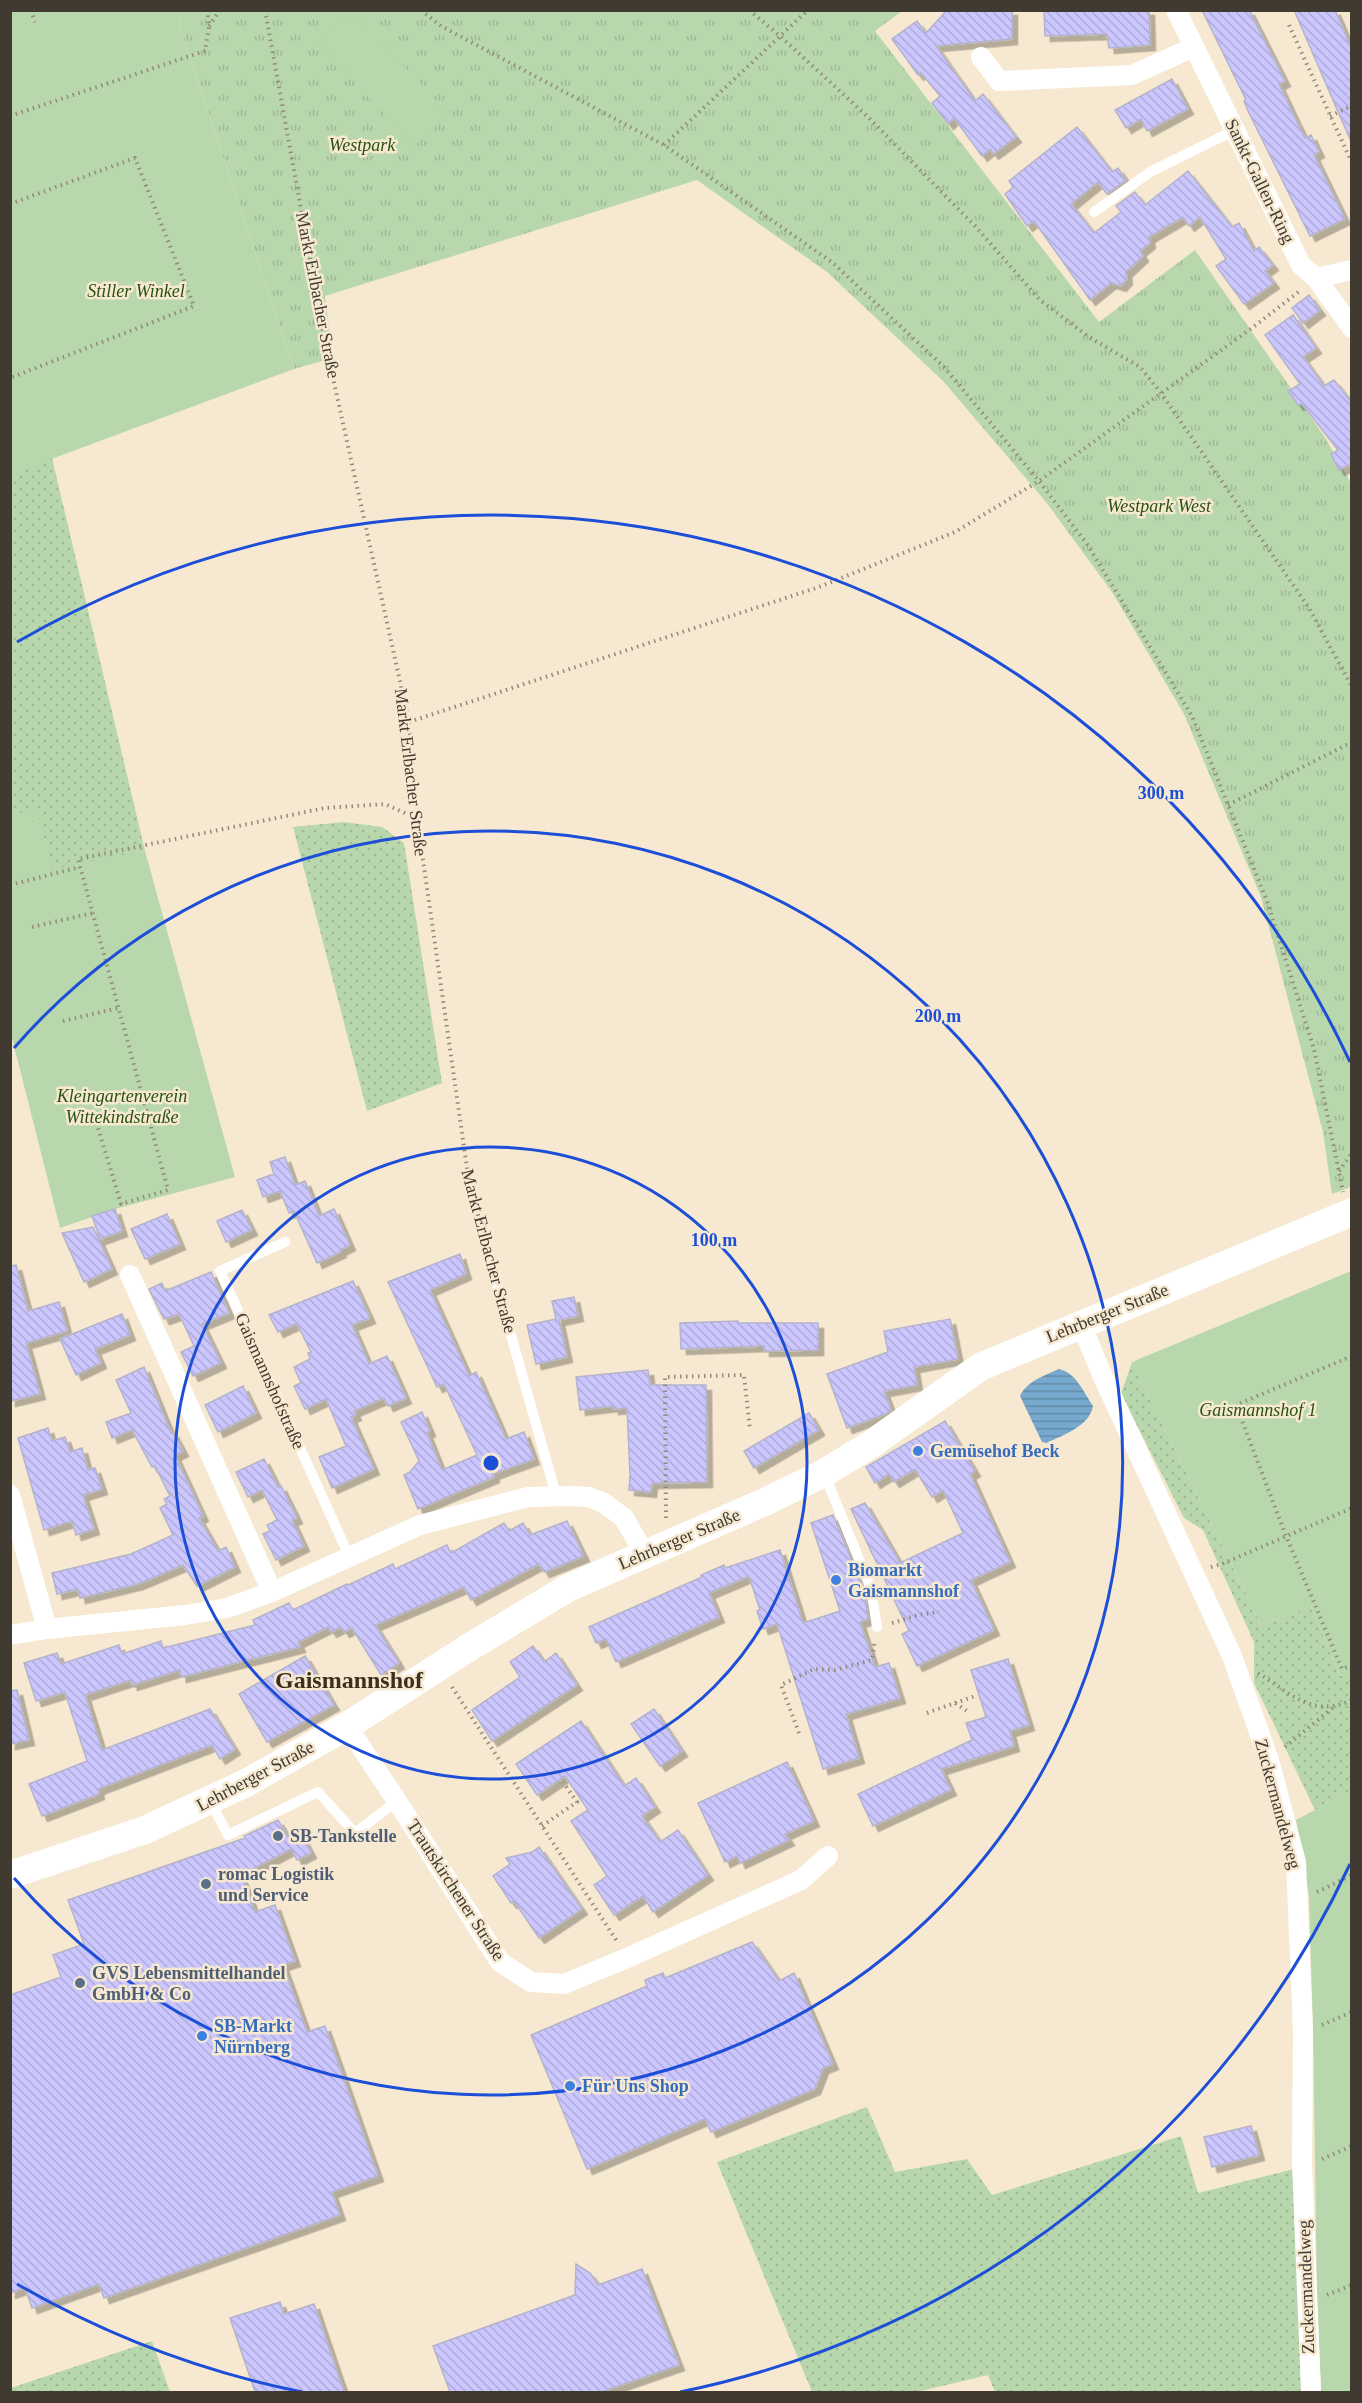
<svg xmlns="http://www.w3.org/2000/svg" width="1362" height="2403" font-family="'Times New Roman',serif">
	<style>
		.grass { fill: url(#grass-dots) }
		.park { fill: url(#park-tufts) }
		.garden { fill: #b8d7ad }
		.water { fill: url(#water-rules) }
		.building { fill: url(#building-back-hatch); stroke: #b5b3cb; stroke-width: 1.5; filter: url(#shadow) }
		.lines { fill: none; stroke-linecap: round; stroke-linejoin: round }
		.path { stroke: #938a7a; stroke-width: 4; stroke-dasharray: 1.5 4.5; stroke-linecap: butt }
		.lane { stroke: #fff; stroke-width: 10 }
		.street { stroke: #fff; stroke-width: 20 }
		.secondary { stroke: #fff; stroke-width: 28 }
		.ring { fill: none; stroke: #1d4ed8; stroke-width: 3 }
		.shop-dot { fill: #3f7fe0; stroke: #f7e9d1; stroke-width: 2 }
		.service-dot { fill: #5c6f8a; stroke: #f7e9d1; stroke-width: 2 }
		.labels { text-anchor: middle; stroke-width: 5; stroke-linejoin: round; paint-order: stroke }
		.park-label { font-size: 18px; font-style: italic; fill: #275210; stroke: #f7e9d1 }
		.street-label { font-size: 18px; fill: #403a31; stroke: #f7e9d1 }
		.shop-label { font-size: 18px; font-weight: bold; fill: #366cbe; stroke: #f7e9d1; text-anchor: start }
		.service-label { font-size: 18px; font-weight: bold; fill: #4e5e75; stroke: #f7e9d1; text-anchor: start }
		.district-label { font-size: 24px; font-weight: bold; fill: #3b301e; stroke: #f7e9d1 }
		.centre { fill: #1d4ed8; stroke: #f7e9d1; stroke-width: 3 }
		.ring-label { font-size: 18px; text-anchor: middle; font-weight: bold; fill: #1d4ed8; stroke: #f7e9d1; stroke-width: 5; stroke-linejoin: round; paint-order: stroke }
	</style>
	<defs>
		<pattern id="grass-dots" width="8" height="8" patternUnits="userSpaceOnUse" patternTransform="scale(1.5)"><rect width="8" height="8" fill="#b8d7ad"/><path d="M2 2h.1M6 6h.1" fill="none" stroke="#9fb995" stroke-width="1.8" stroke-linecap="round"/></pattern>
		<pattern id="park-tufts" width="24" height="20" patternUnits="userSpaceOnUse" patternTransform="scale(1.5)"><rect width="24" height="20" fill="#b8d7ad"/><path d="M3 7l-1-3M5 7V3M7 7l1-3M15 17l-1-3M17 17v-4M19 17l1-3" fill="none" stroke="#9fb995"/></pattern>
		<pattern id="water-rules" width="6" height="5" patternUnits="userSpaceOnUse" patternTransform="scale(1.5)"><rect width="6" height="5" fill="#77a9ce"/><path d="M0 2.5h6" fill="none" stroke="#638ba8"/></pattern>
		<pattern id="building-back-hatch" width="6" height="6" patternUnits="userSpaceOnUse" patternTransform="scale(1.5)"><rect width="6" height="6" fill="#cbc6fd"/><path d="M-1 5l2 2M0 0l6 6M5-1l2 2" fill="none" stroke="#afabd9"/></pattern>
		<filter id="shadow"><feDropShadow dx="5.5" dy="5.5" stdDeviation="0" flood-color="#0004"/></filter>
	</defs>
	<rect width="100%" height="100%" fill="#f7e9d1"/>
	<path class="grass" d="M52,458L145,851L52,870L37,811L11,815V474Z
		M344,822L382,827L404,843L442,1083L367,1111L293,827Z
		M1132,1362L1261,1625L1311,1606L1340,1676L1351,1671V1791L1315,1810L1254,1683V1642L1203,1530L1184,1518L1121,1394Z
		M867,2107L895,2172L967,2159L992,2195L1181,2136L1198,2193L1294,2169L1303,2392H995L988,2375L917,2392H812L717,2162Z
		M152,2341L170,2392H11V2388Z"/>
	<path class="park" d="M177,11H902L875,31L1099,322L1195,250L1326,439L1351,483V1187L1332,1194L1323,1132L1261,897L1184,714L1112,592L1046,502L943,381L827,272L697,180L325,296L333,358L294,369L182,33Z"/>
	<path class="garden" d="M11,10L177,11L182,33L294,369L11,474Z
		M353,10L448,114L414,146L318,42Z
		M37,810L52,869L145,851L235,1177L115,1209L60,1228L11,1034V815Z
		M1351,1271L1352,1671L1340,1676L1311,1606L1261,1625L1132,1362Z
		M1351,1791V2392H1321L1317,2300L1313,2029L1309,1896L1296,1820Z"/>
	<path class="water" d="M1059,1369C1076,1373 1083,1391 1093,1406C1089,1427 1064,1434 1047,1443L1042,1442L1020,1396C1027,1381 1044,1376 1059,1369Z"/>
	<path class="building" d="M947,10H1012V39L936,46L975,101L983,94L1016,137L993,154L990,149L982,156L954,118L948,124L932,103L940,96L921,73L918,75L892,39L917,21L926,33Z
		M1044,10H1149L1150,45L1109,48L1107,34L1045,36Z
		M1202,10H1249L1285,81L1279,84L1296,120L1305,138L1311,135L1319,152L1314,155L1345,219L1310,236L1248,111L1244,101L1246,100Z
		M1294,10H1335L1352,50V144Z
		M1172,79L1188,109L1147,131L1141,119L1126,128L1115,110Z
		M1077,127L1112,172L1118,168L1126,180L1107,194L1098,182L1071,204L1094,233L1121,212L1116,206L1135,192L1145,205L1188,171L1232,227L1239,223L1254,251L1259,247L1273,265L1265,271L1274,283L1244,304L1216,266L1226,259L1200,217L1189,226L1183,217L1149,237L1150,243L1140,251L1143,256L1126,272L1127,279L1121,286L1111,283L1090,300L1034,221L1027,226L1005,194L1013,187L1009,181Z
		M1309,295L1320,310L1303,323L1292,308Z
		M1293,315L1316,348L1303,357L1324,386L1334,380L1352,403V468L1349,465L1339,470L1331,454L1338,450L1302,404L1298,405L1288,391L1300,384L1265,335Z
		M285,1157L295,1185L305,1181L319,1216L334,1209L350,1245L340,1250L341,1252L317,1263L294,1211L289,1213L280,1191L263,1197L257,1180L274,1174L270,1162Z
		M115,1209L122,1231L100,1239L92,1216Z
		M242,1210L252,1230L226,1242L217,1221Z
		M167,1214L180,1244L145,1259L131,1229Z
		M93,1227L112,1269L84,1282L62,1233Z
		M460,1254L466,1274L430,1290L469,1376L476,1372L506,1439L524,1432L534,1459L493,1474L494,1477L418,1509L404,1475L410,1472L419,1461L401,1422L422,1412L430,1431L427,1433L442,1470L477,1455L444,1384L437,1387L388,1282Z
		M16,1265L28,1311L59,1302L67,1331L26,1343L40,1394L10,1401V1266Z
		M211,1272L229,1313L202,1324L221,1363L193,1376L181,1352L194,1346L179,1314L164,1319L149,1289L162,1283L165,1291Z
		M353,1281L370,1318L352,1325L369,1364L387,1356L406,1398L388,1406L384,1398L354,1411L356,1415L351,1417L374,1469L332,1488L319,1457L346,1446L326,1399L305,1409L294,1386L301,1383L294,1367L310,1359L308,1353L311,1352L298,1326L295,1324L278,1332L269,1315Z
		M574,1297L578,1316L559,1320L567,1357L536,1364L527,1325L556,1319L552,1301Z
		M122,1314L130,1335L95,1349L101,1363L76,1375L60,1339Z
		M950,1319L958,1359L914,1367L917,1385L884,1391L891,1410L885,1414L847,1428L827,1374L888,1352L884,1331Z
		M738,1321V1323H818V1350L764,1351V1346L681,1349L680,1323Z
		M144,1367L171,1433L173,1432L183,1451L175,1455L203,1516L199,1518L218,1551L226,1547L235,1567L197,1586L183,1565L138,1584L80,1598L78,1589L57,1594L52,1573L131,1554L173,1535L160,1508L167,1504L164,1499L170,1496L155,1466L152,1467L132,1430L112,1438L106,1422L131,1413L116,1380Z
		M648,1370L650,1385H706L707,1482L652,1483L651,1492L629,1490L630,1475L627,1408L613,1409V1406L580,1410L576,1377Z
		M243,1386L256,1413L218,1432L205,1405Z
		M809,1413L819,1430L754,1468L744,1451Z
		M945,1421L975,1471L970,1474L1010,1562L971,1580L994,1630L917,1666L902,1634L909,1631L851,1509L865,1503L900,1563L963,1533L943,1490L932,1497L915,1469L894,1482L889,1474L875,1483L866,1467Z
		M48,1428L52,1441L65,1437L70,1452L82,1448L88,1470L95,1468L102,1489L83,1495L94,1529L76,1535L72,1521L44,1530L18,1438Z
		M264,1459L278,1487L281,1486L297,1518L292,1520L304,1546L276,1560L263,1534L270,1531L267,1525L277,1520L262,1490L248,1497L236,1472Z
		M833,1515L864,1591L868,1619L860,1622L875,1667L889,1663L900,1698L846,1714L859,1758L823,1769L777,1624L763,1629L757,1611L760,1610L749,1576L709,1593L719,1617L616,1662L606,1639L596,1643L589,1627L702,1577L701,1575L724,1565L725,1568L780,1550L803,1623L840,1611L811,1523Z
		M567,1521L584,1556L544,1572L539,1564L471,1600L464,1587L375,1625L399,1663L381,1675L352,1628L344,1632L341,1627L331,1632L328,1627L298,1642L300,1647L181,1677L180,1670L132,1685L131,1680L85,1695L102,1750L210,1709L235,1749L220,1759L212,1745L98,1789L99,1794L42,1816L29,1784L87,1761L65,1692L36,1701L24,1663L57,1653L61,1664L119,1645L122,1654L161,1641L163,1648L255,1625L253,1620L289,1603L293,1610L347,1584L348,1585L393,1564L395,1569L447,1545L451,1553L504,1523L509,1531L523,1523L530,1535Z
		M533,1646L544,1662L556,1653L577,1685L492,1741L472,1710L520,1677L510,1662Z
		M305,1656L334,1705L267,1742L239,1694Z
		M1008,1659L1029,1725L1010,1731L1014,1746L941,1769L951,1790L873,1826L858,1794L972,1740L966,1723L986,1717L971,1670Z
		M17,1690L29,1740L10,1744V1691Z
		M654,1709L682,1751L660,1766L631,1724Z
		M581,1721L624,1786L636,1778L655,1807L642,1816L660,1842L678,1830L708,1875L653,1912L643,1896L614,1915L594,1885L607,1876L571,1821L588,1810L565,1776L537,1795L516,1764Z
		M787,1762L814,1821L785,1834L789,1840L740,1863L737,1856L725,1862L698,1803Z
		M278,1820L288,1837L299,1830L311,1853L297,1860L291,1849L241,1875L255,1912L275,1905L295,1961L283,1965L307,2032L325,2026L378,2176L332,2192L340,2215L104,2298L99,2284L32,2308L25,2288L10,2293V1995L61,1977L53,1955L84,1944L68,1900L245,1838L244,1836Z
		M539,1847L582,1909L539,1938L514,1901L511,1903L493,1876L510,1864L506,1858L532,1852Z
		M752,1942L779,1981L794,1973L833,2064L823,2068L815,2089L711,2132L705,2119L587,2169L531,2035L647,1986L645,1980L663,1973L665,1978Z
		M1251,2126L1259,2155L1212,2167L1204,2137Z
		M576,2264L590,2273L598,2285L642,2269L679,2365L601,2392H450L433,2346L575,2295Z
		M280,2302L284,2314L314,2304L344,2392H255L230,2318Z"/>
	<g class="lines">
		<path class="path" d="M31,10L35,22
			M265,10L325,342L409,722L417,818L469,1182L491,1262
			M421,10L441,26L664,145L833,263L944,367L1039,481L1087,544L1192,716L1267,901L1314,1049L1343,1192
			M749,10L780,36L868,117L975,226L1040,300L1089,337L1140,367L1161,393L1309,608L1352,687
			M1289,25L1352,163
			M209,26L220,10
			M10,116L205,51L209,26L207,10
			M1330,116L1352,106
			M664,145L808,10
			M10,204L135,158L194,306L10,378
			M409,722L819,587L955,532L1039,481L1252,328L1301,290
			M1228,805L1352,742
			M10,885L80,867
			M32,927L93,913
			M63,1021L118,1008
			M93,1111L121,1204L168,1190L78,859L325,808L385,804L416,818
			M1339,1171L1352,1153
			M1352,1356L1236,1405L1286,1536L1342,1669L1352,1665
			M666,1518L665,1377L744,1375L750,1430
			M1211,1567L1222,1564L1352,1508
			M892,1623L918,1615L939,1612
			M1258,1673C1290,1693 1313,1719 1352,1700
			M452,1687L618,1943
			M955,1703L975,1696
			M927,1713L955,1703L970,1713
			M799,1733L781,1685L814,1669L835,1670L872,1660L875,1640
			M1285,1747L1335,1706
			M542,1826L577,1802L563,1782
			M1317,1892L1352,1875
			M1322,2025L1352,2012
			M1322,2159L1352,2146
			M1327,2295L1352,2285"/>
		<path class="lane" d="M1094,212L1150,172L1235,130
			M285,1242L220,1271L349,1556
			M494,1275L556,1495
			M824,1473L871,1589L877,1627
			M210,1801L228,1835L318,1792L355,1833L397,1801"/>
		<path class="street" d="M1176,10L1301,265L1316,278L1352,270
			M981,57L999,81L1132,75L1194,47
			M1316,278L1352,328
			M130,1275L272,1592
			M1081,1324L1103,1377L1232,1656L1269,1760L1296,1862L1303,2031L1302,2164L1311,2392
			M10,1495L47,1629
			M10,1635L47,1629L185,1615L227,1608L272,1592L420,1525L528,1497L573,1496L589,1497L604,1503L624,1518L644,1553
			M347,1726L397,1801L500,1962L531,1982L564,1984L627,1958L801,1880L828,1856"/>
		<path class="secondary" d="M10,1875L145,1830L246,1783L347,1726L468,1648L568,1588L767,1501L824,1473L870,1445L980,1367L1352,1212"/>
	</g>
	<g class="ring">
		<circle cx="491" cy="1463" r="316"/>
		<path d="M14 1048A632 632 0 1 1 14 1878"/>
		<path d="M1350 1864A948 948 0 0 1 680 2392M302 2392A948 948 0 0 1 17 2284M17 642A948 948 0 0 1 1350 1062"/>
	</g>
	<g class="shop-dot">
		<circle cx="918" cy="1451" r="6"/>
		<circle cx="836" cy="1580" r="6"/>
		<circle cx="202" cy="2036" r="6"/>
		<circle cx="570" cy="2086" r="6"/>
	</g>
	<g class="service-dot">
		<circle cx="278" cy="1836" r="6"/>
		<circle cx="206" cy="1884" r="6"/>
		<circle cx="80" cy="1983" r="6"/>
	</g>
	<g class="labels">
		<g class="park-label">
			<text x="362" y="151">Westpark</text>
			<text x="136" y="297">Stiller Winkel</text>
			<text x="1159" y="512">Westpark West</text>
			<text x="122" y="1102">Kleingartenverein<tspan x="122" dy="21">Wittekindstraße</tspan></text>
			<text x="1258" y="1416">Gaismannshof 1</text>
		</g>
		<g class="street-label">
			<text transform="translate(1260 181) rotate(64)" y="6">Sankt-Gallen-Ring</text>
			<text transform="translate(318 295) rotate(79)" y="6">Markt Erlbacher Straße</text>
			<text transform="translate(411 772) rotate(83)" y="6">Markt Erlbacher Straße</text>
			<text transform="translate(489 1251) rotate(75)" y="6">Markt Erlbacher Straße</text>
			<text transform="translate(1107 1313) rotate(-22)" y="6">Lehrberger Straße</text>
			<text transform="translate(270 1381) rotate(66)" y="6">Gaismannshofstraße</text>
			<text transform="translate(679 1539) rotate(-23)" y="6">Lehrberger Straße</text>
			<text transform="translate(255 1776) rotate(-28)" y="6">Lehrberger Straße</text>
			<text transform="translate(1278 1804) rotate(75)" y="6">Zuckermandelweg</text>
			<text transform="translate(456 1890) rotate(57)" y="6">Trautskirchener Straße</text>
			<text transform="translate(1306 2287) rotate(-92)" y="6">Zuckermandelweg</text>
		</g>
		<g class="shop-label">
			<text x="930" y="1457">Gemüsehof Beck</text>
			<text x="848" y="1576">Biomarkt<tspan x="848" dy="21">Gaismannshof</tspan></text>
			<text x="214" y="2032">SB-Markt<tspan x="214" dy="21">Nürnberg</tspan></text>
			<text x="582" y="2092">Für Uns Shop</text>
		</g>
		<g class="service-label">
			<text x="290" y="1842">SB-Tankstelle</text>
			<text x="218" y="1880">romac Logistik<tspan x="218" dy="21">und Service</tspan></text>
			<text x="92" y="1979">GVS Lebensmittelhandel<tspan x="92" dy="21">GmbH &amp; Co</tspan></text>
		</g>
		<g class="district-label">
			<text x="349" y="1688">Gaismannshof</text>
		</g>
	</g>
	<circle cx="491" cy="1463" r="9" class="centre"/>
	<g class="ring-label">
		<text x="1161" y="799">300 m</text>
		<text x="938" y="1022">200 m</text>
		<text x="714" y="1246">100 m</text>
	</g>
	<rect width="1362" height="2403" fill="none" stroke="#403a31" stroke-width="24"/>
</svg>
